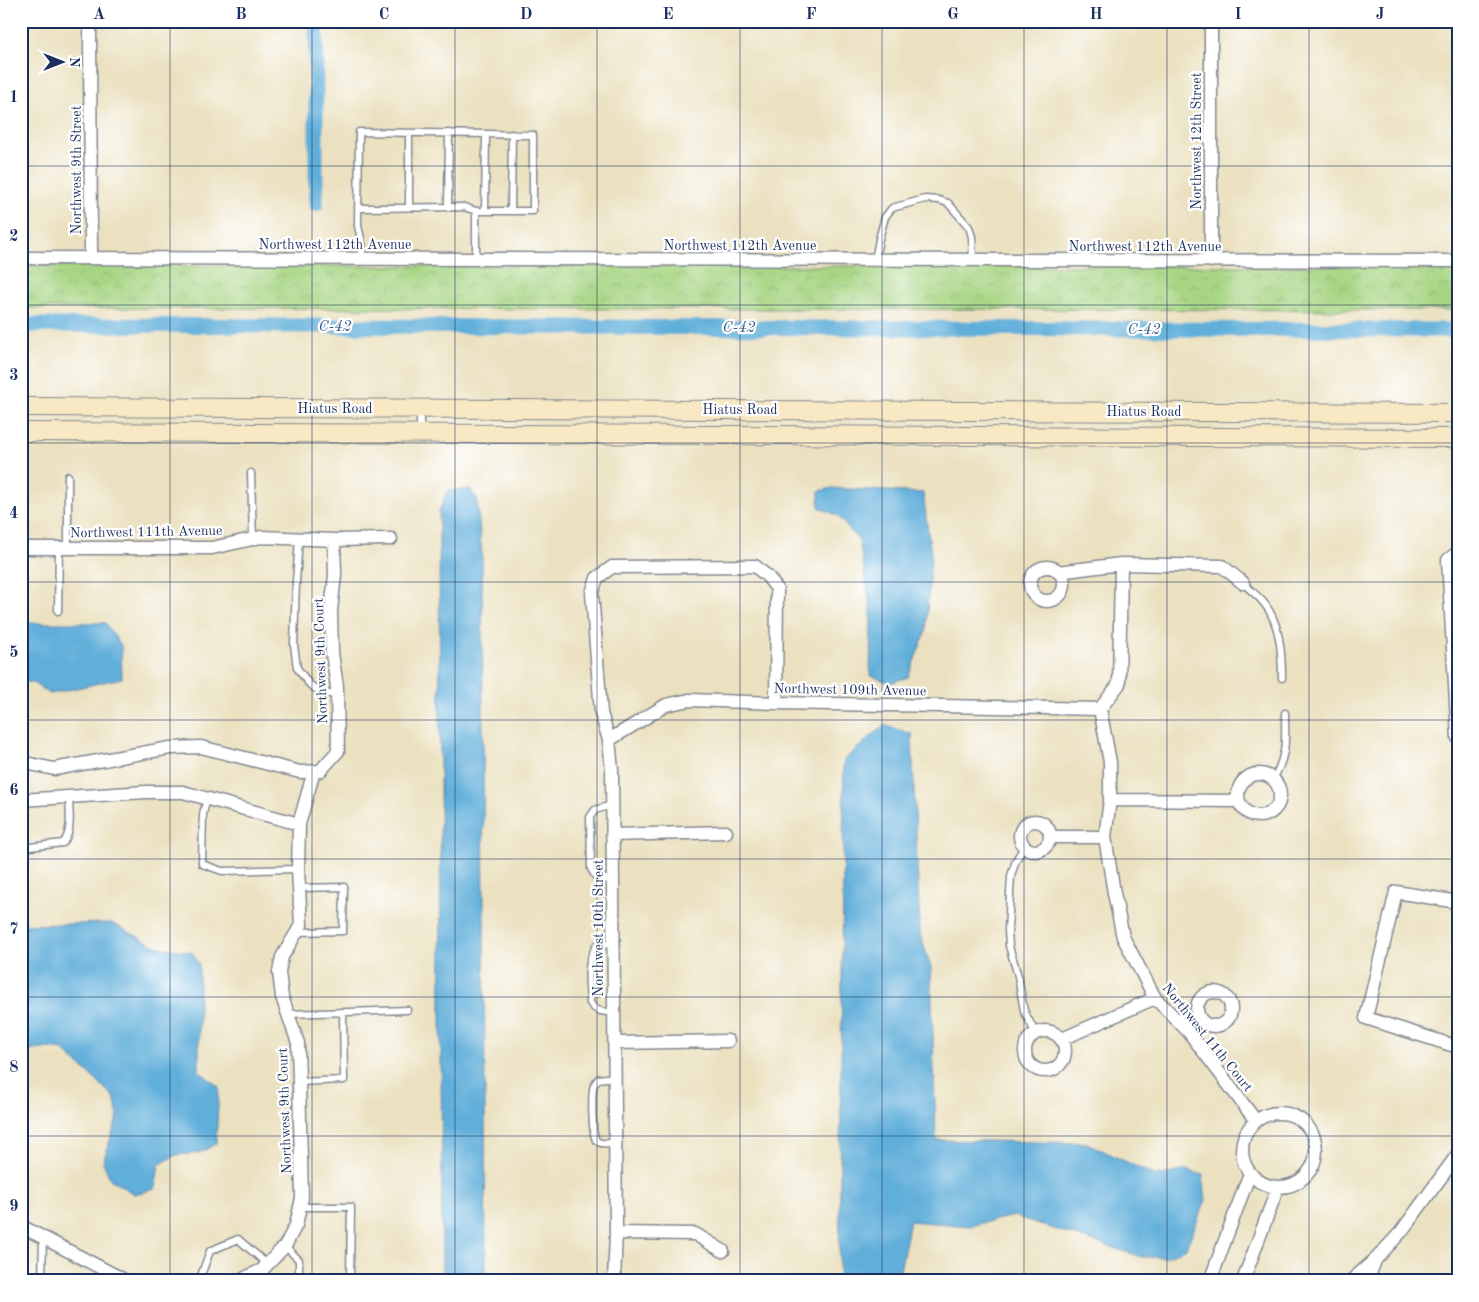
<svg xmlns="http://www.w3.org/2000/svg" width="1479" height="1302" font-family="'Old Standard TT',serif">
	<style>
		.park { fill: url(#park-crowns); stroke: #618270 }
		.water { fill: #60afda; stroke: #3e6f9c }
		.lines { fill: none; stroke-linecap: round; stroke-linejoin: round }
		.canal { stroke: #60afda; stroke-width: 15 }
		.service-casing { stroke: #83888f; stroke-width: 9 }
		.minor-casing { stroke: #83888f; stroke-width: 15 }
		.secondary-casing { stroke: #83888f; stroke-width: 20 }
		.service { stroke: #fff; stroke-width: 6 }
		.minor { stroke: #fff; stroke-width: 12 }
		.secondary { stroke: #f8e8c3; stroke-width: 18 }
		.grid { fill: none; stroke: #1b2f5e; stroke-width: 1; stroke-opacity: 0.55 }
		.labels { text-anchor: middle; stroke-width: 4.5; stroke-linejoin: round; paint-order: stroke }
		.street-label { font-size: 14px; fill: #1b2f5e; stroke: #fff }
		.water-label { font-size: 15px; font-style: italic; fill: #335c89; stroke: #fff }
		.neatline { fill: none; stroke: #1b2f5e; stroke-width: 2 }
		.grid-label { font-size: 16px; text-anchor: middle; font-weight: bold; fill: #1b2f5e }
	</style>
	<defs>
		<pattern id="park-crowns" width="20" height="18" patternUnits="userSpaceOnUse" patternTransform="scale(1.25)"><rect width="20" height="18" fill="#a7d583"/><path d="M2 6a3 3 0 1 1 6 0M12 15a3 3 0 1 1 6 0" fill="none" stroke="#8fb774"/></pattern>
	</defs>
	<rect width="100%" height="100%" fill="#fff"/>
	<filter id="ink" filterUnits="userSpaceOnUse"><feTurbulence type="fractalNoise" baseFrequency=".02" numOctaves="2"/><feDisplacementMap in="SourceGraphic" scale="10" xChannelSelector="R" yChannelSelector="G"/><feConvolveMatrix kernelMatrix="1 2 1 2 8 2 1 2 1" color-interpolation-filters="sRGB"/></filter>
	<filter id="wash" filterUnits="userSpaceOnUse"><feTurbulence type="fractalNoise" baseFrequency=".0096" numOctaves="4" result="noise"/><feDisplacementMap in="SourceGraphic" scale="20" xChannelSelector="R" yChannelSelector="G"/><feGaussianBlur stdDeviation="1.12" result="paint"/><feColorMatrix in="noise" values="0 0 0 0 0 0 0 0 0 0 0 0 0 0 0 0 0 1.4 0 .05"/><feComposite in="paint" operator="in"/></filter>
	<g filter="url(#wash)">
		<rect width="100%" height="100%" fill="#ebe1c0"/>
		<path class="park" d="M21,266H1458V310L21,308Z"/>
		<path class="water" d="M832,488L923,493L931,554L926,631L908,677L890,683L870,675L871,611L859,541L838,516L819,507V491Z
			M470,489L477,499L482,556L486,1281H442L439,512L447,491Z
			M21,623H105L121,645L122,678L50,694L32,682H21Z
			M884,725L912,734L920,934L931,967L936,1140L1087,1143L1156,1176L1187,1170L1203,1175L1206,1200L1186,1248L1167,1257H1142L1014,1216L969,1226L910,1221L898,1281H839L844,760Z
			M111,923L158,947L192,952L199,965V1071L219,1087L216,1144L199,1153L176,1155L159,1165L155,1189L134,1194L110,1179L103,1162L118,1116L114,1097L63,1050L49,1048L21,1052V925Z"/>
		<g class="lines">
			<path class="canal" d="M316,21V204
				M21,325L1458,330"/>
		</g>
	</g>
	<g filter="url(#ink)">
		<g class="lines">
			<defs>
				<path id="service" d="M409,207V133
					M448,207L449,133
					M358,208L464,207L476,211
					M511,211L512,134
					M362,259V243L358,226L359,132L486,134
					M476,260V211C495,211 514,211 533,211V135L486,134L485,211
					M875,260L879,239L885,217L892,208L925,199L939,200L948,203L969,227L972,237L973,261
					M420,410V432
					M251,473L253,539
					M68,476V548
					M299,539L296,581L294,645L297,668L310,685L322,693L337,695
					M1243,583C1249,589 1257,595 1263,602C1280,621 1282,653 1282,678
					M58,611L59,548
					M1273,779C1288,755 1285,739 1285,713
					M207,798L203,814L202,864L222,871L298,869
					M612,805L595,810L590,817L591,869L596,877L613,881
					M1024,847L1016,860L1011,876L1008,930L1009,946L1018,976L1024,1011L1035,1032
					M21,848L63,843C73,831 69,812 69,797
					M297,932L343,931L344,887L299,888
					M613,944L597,945C585,963 589,982 590,1003C596,1012 603,1012 614,1012
					M288,1014L407,1010
					M614,1077L598,1079C597,1081 595,1083 594,1085C591,1093 592,1134 596,1140C600,1145 609,1143 615,1143
					M299,1082L344,1080L343,1012
					M300,1207H351L350,1281
					M285,1246L299,1260V1281
					M42,1281L43,1238
					M199,1281L210,1251L238,1239L267,1264"/>
				<path id="minor" d="M90,21L91,258
					M1211,21V261
					M21,258L1458,261
					M21,548H212L261,537L334,540L391,539
					M1458,552L1448,560L1458,738
					M1121,564L1119,684L1100,709L1110,762V800L1105,837L1114,893L1123,937L1155,998L1188,1031L1256,1121
					M1030 584a17 17 0 1 1 34 0a17 17 0 1 1-34 0Z
					M1058,572L1121,564L1222,566L1243,583
					M609,740L666,705L689,700L776,703L1100,709
					M21,762L54,769L170,748L201,747L300,772L320,771L338,751L337,687L332,653L331,611L335,575L334,540
					M1238 795a21 21 0 1 1 42 0a21 21 0 1 1-42 0Z
					M21,800L146,792H183L299,824
					M1110,800L1238,801
					M1020 836a15 15 0 1 1 30 0a15 15 0 1 1-30 0Z
					M612,835L726,832
					M1050,837H1105
					M1458,902L1396,892L1366,1018L1458,1047
					M1197 1009a17 17 0 1 1 34 0a17 17 0 1 1-34 0Z
					M1025 1051a20 20 0 1 1 40 0a20 20 0 1 1-40 0Z
					M1062,1039L1155,998
					M614,1043L728,1041
					M1242 1150a37 37 0 1 1 74 0a37 37 0 1 1-74 0Z
					M21,1226L126,1281
					M616,1233L695,1234L723,1251
					M239,1281L262,1270L285,1246L296,1225L302,1198L298,1043L282,997L279,972L282,957L301,925L298,869L299,824L314,771
					M614,1281L616,1233L612,770L609,740L601,713L592,593L597,578L612,567L755,566L768,577L777,589L776,703
					M1210,1281L1250,1173
					M1243,1281L1278,1187
					M1351,1281L1376,1259L1401,1232L1458,1154
					M1367,1281L1375,1261"/>
				<path id="secondary" d="M21,407L1458,413
					M21,432L1458,438"/>
			</defs>
			<use href="#service" class="service-casing"/>
			<use href="#minor" class="minor-casing"/>
			<use href="#secondary" class="secondary-casing"/>
			<use href="#service" class="service"/>
			<use href="#minor" class="minor"/>
			<use href="#secondary" class="secondary"/>
		</g>
	</g>
	<path class="grid" d="M170,21V1281M312,21V1281M455,21V1281M597,21V1281M740,21V1281M882,21V1281M1024,21V1281M1167,21V1281M1309,21V1281M21,166H1458M21,305H1458M21,443H1458M21,582H1458M21,720H1458M21,859H1458M21,997H1458M21,1136H1458"/>
	<g class="labels">
		<g class="street-label">
			<text transform="translate(1196 141) rotate(-90)" y="5">Northwest 12th Street</text>
			<text transform="translate(76 170) rotate(-90)" y="5">Northwest 9th Street</text>
			<text x="335" y="249">Northwest 112th Avenue</text>
			<text x="740" y="250">Northwest 112th Avenue</text>
			<text x="1145" y="251">Northwest 112th Avenue</text>
			<text x="335" y="413">Hiatus Road</text>
			<text x="740" y="414">Hiatus Road</text>
			<text x="1144" y="416">Hiatus Road</text>
			<text transform="translate(146 531) rotate(-1)" y="5">Northwest 111th Avenue</text>
			<text transform="translate(320 661) rotate(-92)" y="5">Northwest 9th Court</text>
			<text transform="translate(850 689) rotate(1)" y="5">Northwest 109th Avenue</text>
			<text transform="translate(598 928) rotate(-90)" y="5">Northwest 10th Street</text>
			<text transform="translate(1208 1037) rotate(51)" y="5">Northwest 11th Court</text>
			<text transform="translate(284 1111) rotate(-92)" y="5">Northwest 9th Court</text>
		</g>
		<g class="water-label">
			<text x="335" y="331">C-42</text>
			<text x="739" y="332">C-42</text>
			<text x="1144" y="334">C-42</text>
		</g>
	</g>
	<rect width="1479" height="1302" fill="none" stroke="#fff" stroke-width="55"/>
	<g transform="translate(62 62) rotate(90)" stroke="#ffffff" stroke-width="4" paint-order="stroke">
	<path d="M0-4L9 19L0 12L-9 19Z" fill="#1b2f5e"/>
	<text y="-8" font-size="14" font-weight="bold" text-anchor="middle" fill="#1b2f5e">N</text>
	</g>
	<rect x="28" y="28" width="1424" height="1246" class="neatline"/>
	<g class="grid-label">
		<text x="99" y="19">A</text>
		<text x="241" y="19">B</text>
		<text x="384" y="19">C</text>
		<text x="526" y="19">D</text>
		<text x="668" y="19">E</text>
		<text x="811" y="19">F</text>
		<text x="953" y="19">G</text>
		<text x="1096" y="19">H</text>
		<text x="1238" y="19">I</text>
		<text x="1380" y="19">J</text>
		<text x="14" y="102">1</text>
		<text x="14" y="241">2</text>
		<text x="14" y="380">3</text>
		<text x="14" y="518">4</text>
		<text x="14" y="657">5</text>
		<text x="14" y="795">6</text>
		<text x="14" y="934">7</text>
		<text x="14" y="1072">8</text>
		<text x="14" y="1211">9</text>
	</g>
</svg>
